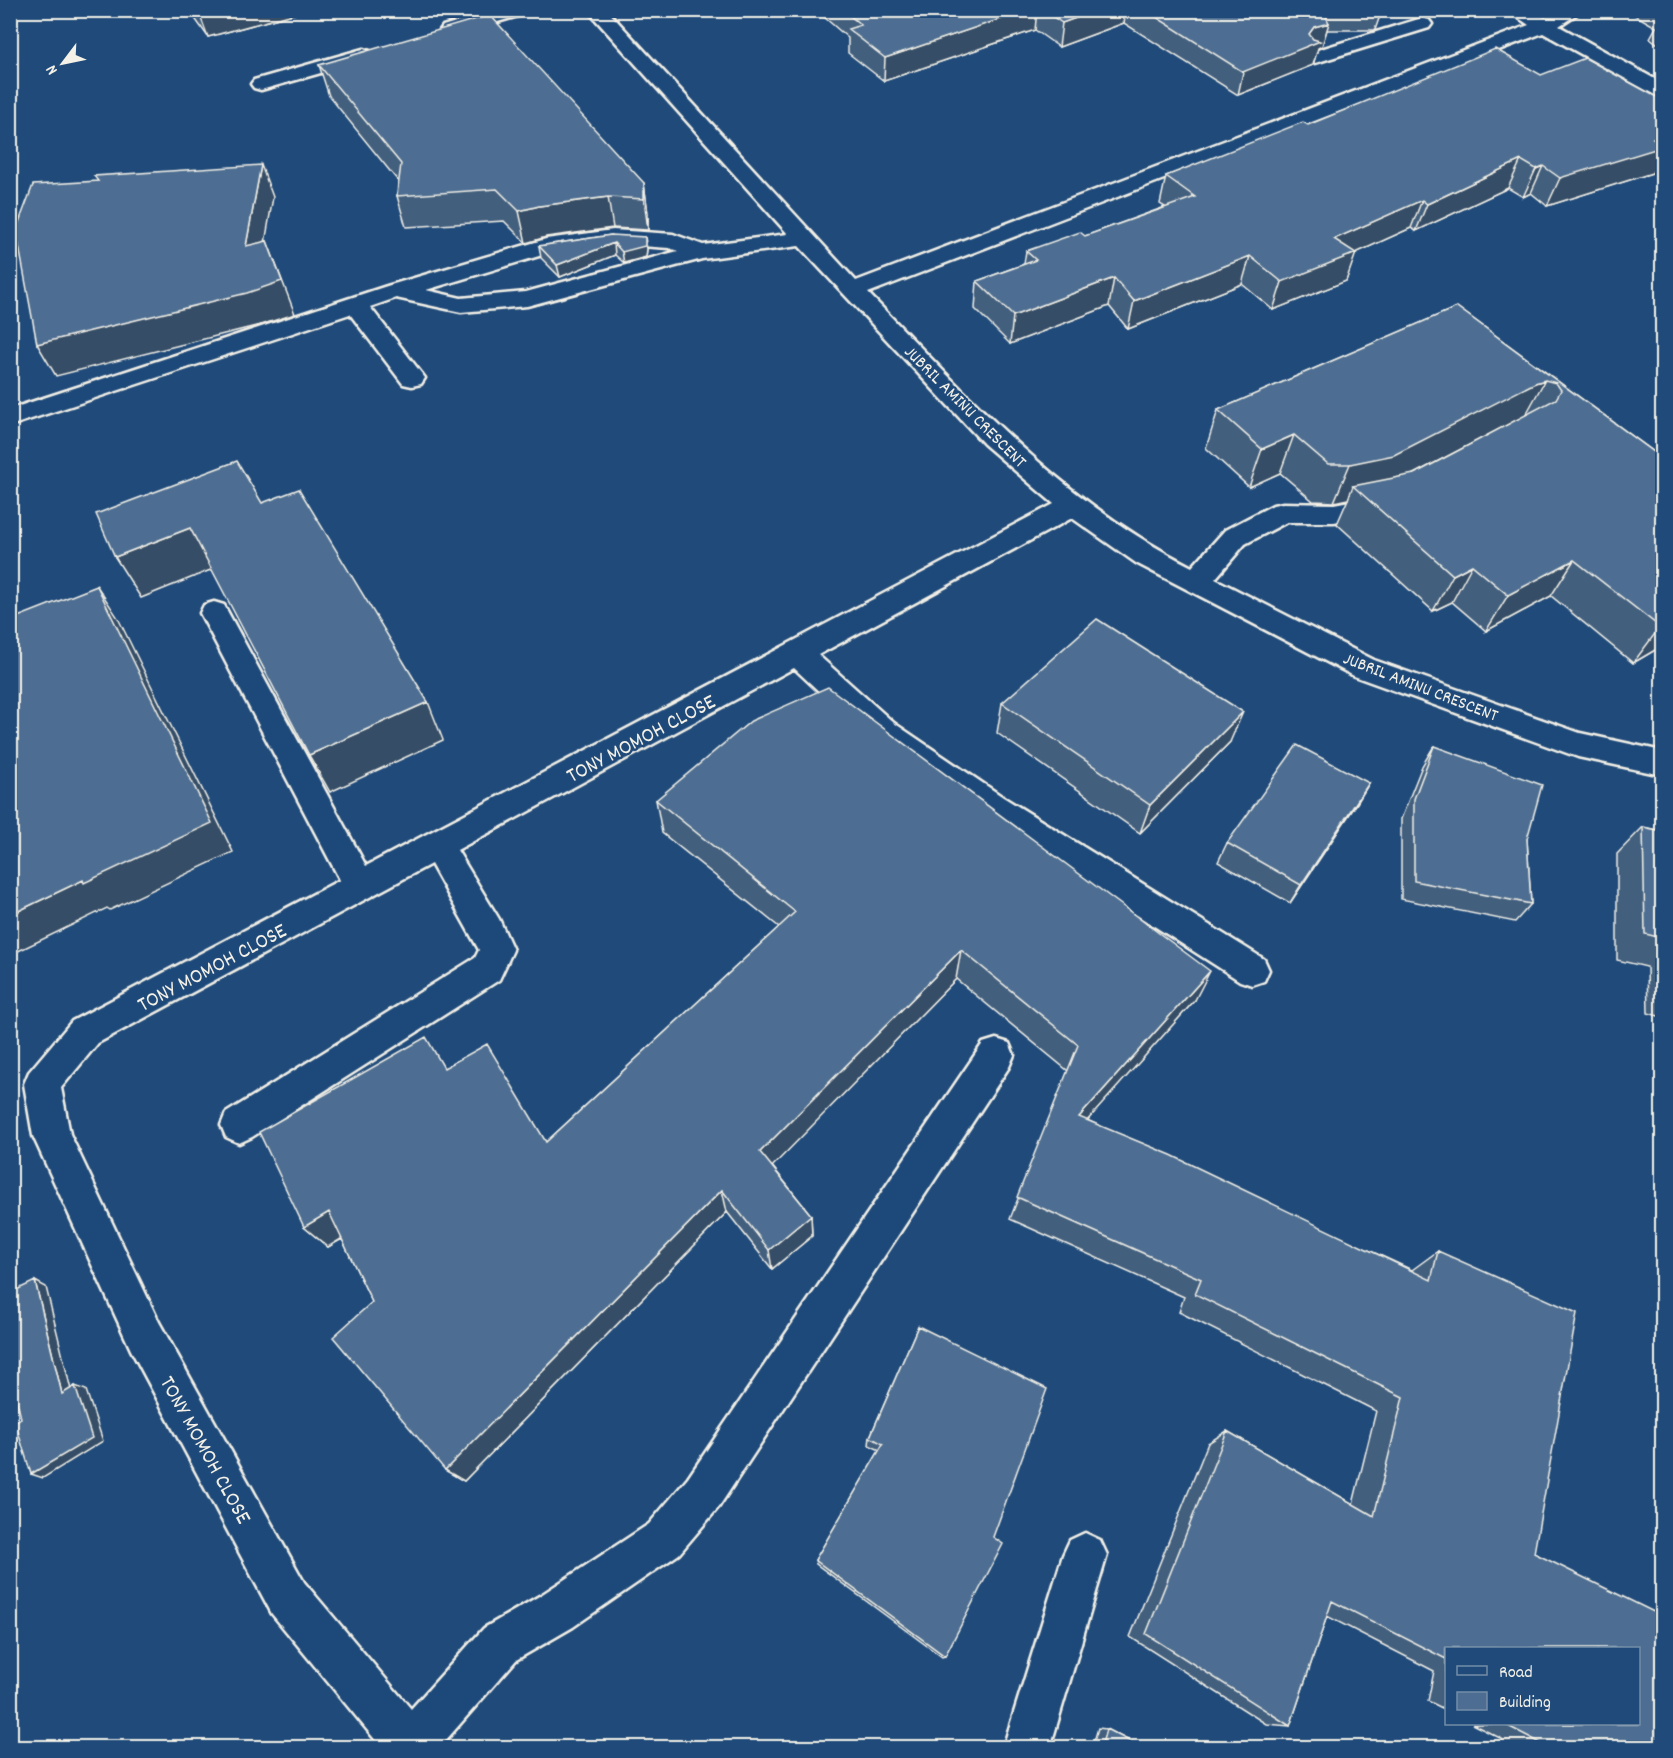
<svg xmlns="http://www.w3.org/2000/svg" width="1673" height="1758" font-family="Dekko,sans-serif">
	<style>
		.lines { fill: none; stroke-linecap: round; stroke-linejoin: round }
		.minor-casing { stroke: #f4f1e8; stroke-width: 5 }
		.minor { fill: #1f4a7a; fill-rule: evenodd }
		.wall { fill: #425f7e; stroke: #f4f1e8; stroke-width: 1.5; fill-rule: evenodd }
		.shaded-wall { fill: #364d66; stroke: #f4f1e8; stroke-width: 1.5 }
		.building { fill: #4d6e92; stroke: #f4f1e8; stroke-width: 1.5 }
		.labels { text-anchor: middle; stroke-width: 4.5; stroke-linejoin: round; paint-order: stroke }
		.far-street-label { font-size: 18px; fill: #f4f1e8; stroke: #1f4a7a }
		.street-label { font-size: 22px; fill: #f4f1e8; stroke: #1f4a7a }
	</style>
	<rect width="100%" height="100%" fill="#1f4a7a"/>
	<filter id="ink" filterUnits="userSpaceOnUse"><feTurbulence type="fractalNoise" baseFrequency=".0167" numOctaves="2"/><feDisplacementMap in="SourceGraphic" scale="12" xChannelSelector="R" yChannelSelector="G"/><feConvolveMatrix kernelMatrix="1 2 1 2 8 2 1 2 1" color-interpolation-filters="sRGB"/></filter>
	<g filter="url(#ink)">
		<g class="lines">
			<defs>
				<path id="minor" d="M496,10H527L525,14L450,36L443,34L440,30L443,26Z
					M587,10H607L856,281L1529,25L1507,10H1531L1545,18L1559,10H1583L1559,26L1662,83V97L1655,95L1543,33L868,293C969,397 1061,501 1192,567L1225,530L1273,505L1283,503L1334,504L1386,494L1396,496L1400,503L1396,510L1334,522H1287L1245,544L1215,579L1374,660L1580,733L1662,751V775L1578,757L1354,676L1136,563L1072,518L818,655L894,723L1003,797L1264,959L1269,970L1264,981L1252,985L1240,981L981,815L872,741L794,668L457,850L499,919L513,950L499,980L252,1137L239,1143L226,1137L221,1125L226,1113L475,958L479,950L431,864L98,1043L61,1088L70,1134L159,1322L304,1582L411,1709L484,1628L541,1595L649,1524L688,1478L983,1043L996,1039L1009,1043L1014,1055L1009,1067L718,1508L679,1554L573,1627L516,1660L439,1748H382L272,1614L131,1350L33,1136L24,1084L29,1072L72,1021L340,880L200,613L204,605L214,602L224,605L366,866L1054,504L984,444L799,246L702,259L527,306L461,312L396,298L370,307L425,378L421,384L412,386L403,384L350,314L10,426V409L387,286L546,239L613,230L673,234L703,245L788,234ZM613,244L669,248L678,251L526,292L461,298L426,290L549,253Z
					M1422,18L1429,20L1432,24L1429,28L1315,63L1308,61L1305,57L1308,53Z
					M363,49L370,51L373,55L370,59L261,90L254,88L251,84L254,80Z
					M1085,1533L1100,1540L1107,1555L1050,1748H1003L1063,1555L1070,1540Z"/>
			</defs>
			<use href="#minor" class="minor-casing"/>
			<use href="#minor" class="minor"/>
		</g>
		<path class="wall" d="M189,10H308L208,37Z
			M816,10H1382L1375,30H1327L1322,46L1318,48L1313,65L1238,95L1124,23L1059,47L1035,30L884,81L848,53V38Z
			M1626,10H1662V47L1650,38L1656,27Z
			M319,65L644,183L648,214V230L613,228L546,237L526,243L504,221L406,227L397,196L398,181L329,96Z
			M1308,125L1661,155L1652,173L1547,206L1531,193L1523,197L1508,188L1416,231L1411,228L1355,253L1346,281L1273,310L1242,284L1128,329L1109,306L1010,344L975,309L977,281L1024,264L1026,251L1085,236L1165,207L1160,204L1166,176Z
			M611,235L647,249L646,257L624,263L615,255L560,277L541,258L539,246Z
			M1457,307L1662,458V646L1633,663L1551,596L1486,631L1452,602L1433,611L1337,524L1348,499L1334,502L1313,501L1280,473L1249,487L1206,448L1218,410ZM1496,431L1414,474L1412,475Z
			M1002,703L1230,742L1140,833L997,733Z
			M1434,746L1527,839L1531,904L1515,922L1401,899V819L1422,766Z
			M1369,783L1357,803L1290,903L1218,862L1227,843Z
			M656,800L1195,1000L1087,1120L1412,1270L1438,1251L1534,1553L1662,1748H1501L1502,1739L1472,1724H1638L1446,1648V1710L1428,1701L1434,1671L1327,1616L1290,1726L1266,1724L1130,1637L1208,1443L1227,1431L1353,1504L1376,1411L1179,1312L1184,1297L1010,1219L1068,1071L956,979L772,1166L811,1215L812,1236L772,1269L727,1212L464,1481L445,1470L372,1302L342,1239L328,1247L304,1227L446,1067L546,1142L779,927L662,833Z
			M1643,827L1662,831V1017L1648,1013L1647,967L1617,960V854Z
			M918,1326L993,1537L945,1656L942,1657L816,1564L815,1560L880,1450L869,1445L870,1437Z
			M1098,1728L1106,1729L1143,1748H1092Z"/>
		<path class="shaded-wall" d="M198,10H308L208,37Z
			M1027,10H1037L1035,30L884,81L885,58Z
			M1098,10H1126L1124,23L1059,47L1062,23Z
			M1329,23L1322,46L1318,48L1313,65L1238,95L1243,72L1309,34L1314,27Z
			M1662,134V155L1652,173L1547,206L1560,178Z
			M1521,160L1508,188L1416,231L1427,204Z
			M261,165L273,197L259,278L246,246Z
			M1543,166L1531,193L1523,197L1536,169Z
			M644,183L648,214V230L644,199Z
			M608,197L613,228L546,237L526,243L519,211L539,206Z
			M1422,200L1411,228L1349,256L1356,253L1346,281L1273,310L1282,282L1334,239Z
			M645,237L647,249L646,257L624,263L622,252Z
			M267,241L295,314L260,325L56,376L37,344Z
			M614,243L615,255L560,277L557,265Z
			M1250,256L1242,284L1128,329L1134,301Z
			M1114,278L1109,306L1010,344L1013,316Z
			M1545,380L1524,418L1515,421L1377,493L1353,486L1348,499L1334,502L1350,464L1535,383Z
			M1294,435L1280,473L1249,487L1262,449Z
			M190,528L213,569L141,598L115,557Z
			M1574,560L1551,596L1486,631L1508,595Z
			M1472,565L1452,602L1433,611L1453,575Z
			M97,586L118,618L233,852L110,910L107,908L10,955V915L83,880Z
			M1662,626V646L1633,663L1660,627Z
			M428,702L443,740L330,792L309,755Z
			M1243,712L1230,742L1140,833L1150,805Z
			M1369,783L1357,803L1290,903L1301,885Z
			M961,950L956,979L764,1175L760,1152Z
			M1210,971L1195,1000L1069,1141L1079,1117Z
			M722,1190L727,1212L464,1481L445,1470Z
			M329,1212L351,1233L328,1247L304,1227Z
			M811,1215L812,1236L772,1269L769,1250Z
			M35,1281L46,1287L73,1398L62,1394Z
			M75,1386L86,1390L103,1441L43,1478L31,1474Z"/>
		<path class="building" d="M843,10H1027L885,58L848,29L861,25Z
			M1043,10H1098L1062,23Z
			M1145,10H1323L1329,23L1314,27L1309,34L1313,39L1320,41L1243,72Z
			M490,15L644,183V199L608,197L539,206L519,211L497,189L397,196L401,164L319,65Z
			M1495,49L1541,75L1585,58L1662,100V134L1653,138L1662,143V147L1560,178L1543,166L1536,169L1521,160L1427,204L1422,200L1334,239L1356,253L1282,282L1250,256L1134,301L1114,278L1013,316L977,281L1036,260L1026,251L1080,232L1085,236L1195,197L1166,176L1303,122L1308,125Z
			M261,165L246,246L267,241L282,281L247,293L37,344L16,230L33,185L98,181L94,176Z
			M611,235L645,237V246L622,252L614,243L557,265L539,246Z
			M1457,307L1662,458V626L1660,627L1574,560L1508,595L1472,565L1453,575L1353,486L1414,474L1556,399L1561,390L1556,383L1545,380L1535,383L1394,455L1350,464H1328L1294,435L1262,449L1218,410Z
			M237,461L262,503L299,489L428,702L309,755L190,528L115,557L96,514Z
			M97,586L212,823L84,883L83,880L10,915V620Z
			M1097,619L1243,712L1150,805L1002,703Z
			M828,687L1210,971L1079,1117L1171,1155L1431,1280L1438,1251L1577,1313L1534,1553L1662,1616V1748H1539V1742L1504,1724H1638V1648H1446V1659L1332,1601L1290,1726L1146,1634L1227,1431L1374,1516L1403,1397L1195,1294L1201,1279L1017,1197L1078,1045L961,950L760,1152L811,1215L769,1250L722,1190L445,1470L333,1337L372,1302L329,1212L304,1227L259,1132L426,1037L444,1068L487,1044L546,1142L795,912L656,800L751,721Z
			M1297,745L1369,783L1301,885L1227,843Z
			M1434,746L1542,785L1527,839L1531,904L1414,881V799Z
			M1643,827L1662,831V938L1645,934Z
			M35,1281L62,1394L75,1386L92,1438L31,1474L15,1422L21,1418L10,1373V1293Z
			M918,1326L1047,1389L993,1537L1003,1544L945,1656L815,1560L883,1444L870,1437Z
			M1106,1729L1143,1748H1101Z"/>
	</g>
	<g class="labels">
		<g class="far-street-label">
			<text transform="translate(966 406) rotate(45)" y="6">JUBRIL AMINU CRESCENT</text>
			<text transform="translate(1421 686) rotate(21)" y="6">JUBRIL AMINU CRESCENT</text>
		</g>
		<g class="street-label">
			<text transform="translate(640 737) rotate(-28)" y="8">TONY MOMOH CLOSE</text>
			<text transform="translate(211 966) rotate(-28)" y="8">TONY MOMOH CLOSE</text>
			<text transform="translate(207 1449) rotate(61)" y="8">TONY MOMOH CLOSE</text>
		</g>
	</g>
	<rect width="1673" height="1758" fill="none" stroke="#1f4a7a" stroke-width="36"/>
	<rect x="18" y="18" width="1637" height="1722" fill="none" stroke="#f4f1e8" stroke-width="2" filter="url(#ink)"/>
	<rect x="1445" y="1647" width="195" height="78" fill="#1f4a7a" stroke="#748da6" stroke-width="1.5"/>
	<rect x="1457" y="1666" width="30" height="9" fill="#1f4a7a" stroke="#748da6" stroke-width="1.5"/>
	<text x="1499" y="1677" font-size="18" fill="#f4f1e8">Road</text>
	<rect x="1457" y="1692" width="30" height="18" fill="#4d6e92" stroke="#748da6" stroke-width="1.5"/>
	<text x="1499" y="1707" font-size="18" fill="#f4f1e8">Building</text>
	<g transform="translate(63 63) rotate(238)" stroke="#1f4a7a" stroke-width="4.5" paint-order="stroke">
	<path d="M0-4.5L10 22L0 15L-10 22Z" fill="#f4f1e8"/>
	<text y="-9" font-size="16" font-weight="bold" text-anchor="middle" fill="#f4f1e8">N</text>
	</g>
</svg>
